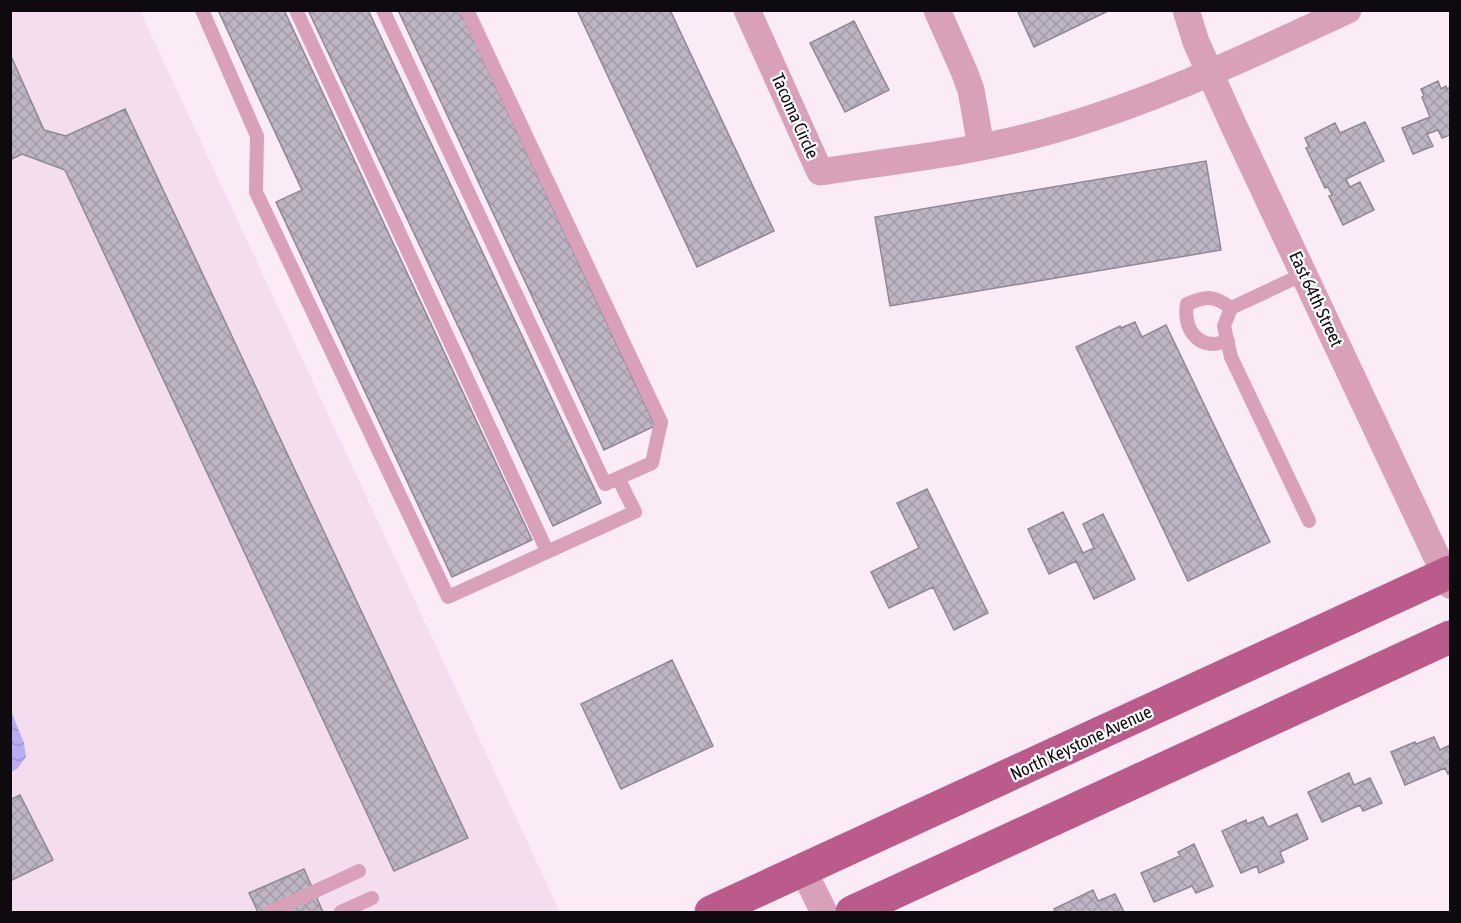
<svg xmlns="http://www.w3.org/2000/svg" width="1461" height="923" font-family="'Asap Condensed',sans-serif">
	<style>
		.built { fill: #f3ddef }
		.water { fill: url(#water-waves) }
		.building { fill: url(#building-cross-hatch); stroke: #908795; stroke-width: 1.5 }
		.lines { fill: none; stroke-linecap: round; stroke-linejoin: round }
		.lane { stroke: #d8a1b9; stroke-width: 14 }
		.street { stroke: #d8a1b9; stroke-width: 27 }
		.primary { stroke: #bb5b8b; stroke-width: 33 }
		.labels { text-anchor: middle; stroke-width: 4.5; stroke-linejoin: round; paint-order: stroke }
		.street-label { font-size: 18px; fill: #0f0a0f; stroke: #fff }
	</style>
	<defs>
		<pattern id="water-waves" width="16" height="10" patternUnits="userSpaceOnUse" patternTransform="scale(1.5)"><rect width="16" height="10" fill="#baadf3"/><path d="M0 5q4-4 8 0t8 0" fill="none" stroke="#9f94cf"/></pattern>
		<pattern id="building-cross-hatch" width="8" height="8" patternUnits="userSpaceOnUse" patternTransform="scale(1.5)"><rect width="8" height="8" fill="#beb5c4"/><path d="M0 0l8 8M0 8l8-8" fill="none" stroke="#a29aa7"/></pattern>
	</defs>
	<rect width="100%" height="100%" fill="#faebf7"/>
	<path class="built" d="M10,11H140L560,912H11Z"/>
	<path class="water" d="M11,711L24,743L26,757L17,769L11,772Z"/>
	<path class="building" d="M218,10H284L532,540L452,577L276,202L302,190Z
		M308,10H368L601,503L553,526Z
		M398,10H460L655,426L604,450Z
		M577,10H670L774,231L697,267Z
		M1017,10H1110L1034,47Z
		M854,21L889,90L845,112L810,43Z
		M10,54L44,130L66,136L125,109L468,838L394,871L65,170L22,154L10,160Z
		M1438,81L1441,89L1446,86L1447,89L1450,87V135L1442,138L1438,130L1427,134L1433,146L1413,154L1402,128L1430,117L1422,97L1424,96L1421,89Z
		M1365,122L1384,161L1346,179L1350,187L1360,182L1374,210L1343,225L1329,196L1332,195L1328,187L1325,188L1306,148L1309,147L1305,138L1335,123L1340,133Z
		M1206,161L1221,250L890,306L875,217Z
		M1135,322L1142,337L1166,325L1270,542L1188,581L1076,347L1120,326L1121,328Z
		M927,489L988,613L954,630L933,587L889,608L871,572L919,548L897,503Z
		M1063,512L1083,553L1094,548L1083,524L1103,514L1135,579L1094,599L1076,561L1049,574L1028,529Z
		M672,660L713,746L621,789L581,704Z
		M1434,737L1440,750L1450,745V773L1448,774L1445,768L1405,785L1391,752L1415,742L1416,744Z
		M1349,773L1354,785L1370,778L1382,803L1363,811L1360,805L1322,822L1308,792Z
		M20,795L53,860L10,881V800Z
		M1297,814L1308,839L1280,852L1284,862L1259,873L1257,866L1241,873L1222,831L1246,820L1247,824L1263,817L1268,827Z
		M1194,844L1213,886L1196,893L1192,886L1154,902L1141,873L1180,856L1178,852Z
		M304,869L323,912H258L249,893Z
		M1093,890L1098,901L1115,894L1124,912H1055L1054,909Z"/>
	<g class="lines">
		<path class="lane" d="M202,10L257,136L256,192L448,597L635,512L618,478
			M296,10L547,551
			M383,10L605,484L652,463L661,422L467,10
			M1304,274L1231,308L1224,326L1231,357L1309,521
			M1228,341C1223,342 1217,344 1213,344C1191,343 1184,322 1187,304C1207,296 1214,295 1231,308
			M270,912L359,871
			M341,912L372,898"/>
		<path class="street" d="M747,10L820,172C898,160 977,152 1053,130C1156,101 1251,55 1348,10
			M937,10L964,71L971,90L981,147
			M1186,10L1196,42L1232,122L1450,585
			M803,870L824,912"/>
		<path class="primary" d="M711,912L1450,572
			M852,912L1450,637"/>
	</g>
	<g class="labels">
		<g class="street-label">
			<text transform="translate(795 116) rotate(66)" y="6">Tacoma Circle</text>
			<text transform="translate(1316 299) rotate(65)" y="6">East 64th Street</text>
			<text transform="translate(1081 743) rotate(-25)" y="6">North Keystone Avenue</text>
		</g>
	</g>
	<rect width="1461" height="923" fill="none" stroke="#0f0a0f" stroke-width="24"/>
</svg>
